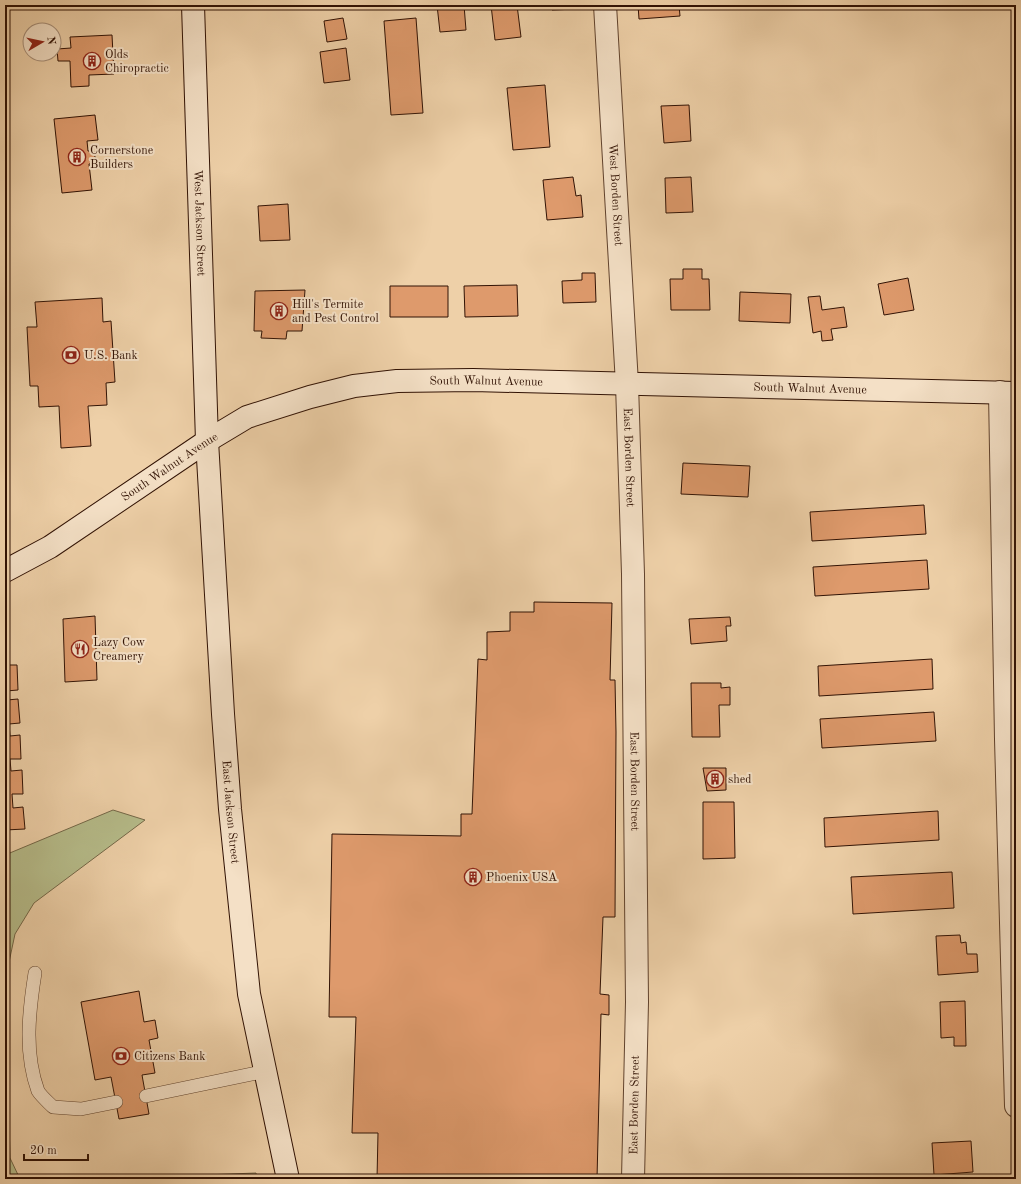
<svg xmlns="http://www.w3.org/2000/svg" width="1021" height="1184" font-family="'Old Standard TT',serif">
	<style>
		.green { fill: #b6bc8a; stroke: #746747 }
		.building { fill: #de9a6c; stroke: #311204 }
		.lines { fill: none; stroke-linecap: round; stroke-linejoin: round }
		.lane-casing { stroke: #60422d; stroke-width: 14 }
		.street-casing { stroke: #60422d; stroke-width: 24 }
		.secondary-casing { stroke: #311204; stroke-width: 24 }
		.lane { stroke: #f4e0c6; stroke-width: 13 }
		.street { stroke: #f4e0c6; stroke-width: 22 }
		.secondary { stroke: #f4e0c6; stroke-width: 22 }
		.labels { text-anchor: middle; stroke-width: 4; stroke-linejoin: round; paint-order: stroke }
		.poi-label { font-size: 12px; fill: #311204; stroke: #f4e0c6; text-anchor: start }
		.street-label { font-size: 12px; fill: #311204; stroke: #f4e0c6 }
	</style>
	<rect width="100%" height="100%" fill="#eed0a8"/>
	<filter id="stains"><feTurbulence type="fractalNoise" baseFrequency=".005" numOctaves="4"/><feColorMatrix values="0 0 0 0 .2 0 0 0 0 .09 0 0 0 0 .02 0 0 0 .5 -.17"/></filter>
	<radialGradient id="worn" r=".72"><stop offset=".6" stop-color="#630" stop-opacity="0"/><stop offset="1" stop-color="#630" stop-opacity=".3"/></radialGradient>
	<path class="green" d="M113,810L145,820L34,903L15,934L5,981L10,1158L20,1179H5V855Z
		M256,1173L257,1179H99Z"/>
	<path class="building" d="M437,5H464L466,30L440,32Z
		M491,5H517L521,37L495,40Z
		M552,5H577V9L552,10Z
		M638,5H679L680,16L639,19Z
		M343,18L347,39L327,42L324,21Z
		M416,18L423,113L391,115L384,21Z
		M112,35L114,74L89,75V86L71,87L70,61H58L57,49L71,48L70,37Z
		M346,48L350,80L324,83L320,52Z
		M545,85L550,147L513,150L507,88Z
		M689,105L691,141L664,143L661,106Z
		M95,115L98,140L87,141L88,151H94L96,163L89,164L92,190L62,193L54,119Z
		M573,177L576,196L581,195L583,217L547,220L543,180Z
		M691,177L693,212L666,213L665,178Z
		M288,204L290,240L260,241L258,206Z
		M683,269H702V279H709L710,310H671L670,279H683Z
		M582,273H595L596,302L563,303L562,281L582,280Z
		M908,278L914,310L884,315L878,284Z
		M517,285L518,316L465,317L464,286Z
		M390,286H448V317H390Z
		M305,290L302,331H287L286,339L261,338L262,331H254L255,291Z
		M740,292L791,294L790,323L739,321Z
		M820,296L822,310L844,307L847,327L831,329L833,340L822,341L821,331L813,333L808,297Z
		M102,298L103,322L111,321L115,382L106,383L107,405L88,406L91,446L61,448L59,406L39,407L38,386H30L27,327H37L35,302Z
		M683,463L750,466L748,497L681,494Z
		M924,505L926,534L812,541L810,512Z
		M927,560L929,589L815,596L813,567Z
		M534,602L612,603L610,680H615L616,732L615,917H603L600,994L609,995V1015L601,1014L597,1179H377L378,1133H352L356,1017H329L332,834L461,836V814H472L478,659L487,660V632L510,631V612H534Z
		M95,616L97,680L65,682L63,619Z
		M730,617L731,626H726L727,641L691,644L689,619Z
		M5,652L6,665H17L18,690L6,691L7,700L18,699L20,723L9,724L10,736L20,735L21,759H10L11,771L22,770L23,794H12L13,808L23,807L25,829L5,830Z
		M932,659L933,689L819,696L818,666Z
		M691,683H721V688L730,687V705H719L720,737H692Z
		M934,712L936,741L822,748L820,719Z
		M703,768H726V790L707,791Z
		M703,802H734L735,858L703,859Z
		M938,811L939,840L825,847L824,818Z
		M952,872L954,908L853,914L851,877Z
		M960,935L961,943L966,942L967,954H977L978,972L938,975L936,936Z
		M139,991L144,1022L155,1020L158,1038L149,1040L155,1073L142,1075L149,1114L119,1119L111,1077L95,1080L81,1002Z
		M965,1001L966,1046H954V1037L941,1038L940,1002Z
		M971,1141L973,1172L934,1175L932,1143Z"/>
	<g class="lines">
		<defs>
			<path id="lane" d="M35,973C29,1011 24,1053 38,1091C41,1096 48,1102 53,1107L81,1109L116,1102
				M146,1096L266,1071"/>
			<g id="street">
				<path id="s1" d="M605,5L627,384L633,574L637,1002L633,1179"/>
				<path d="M1000,392L1006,739L1016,1106"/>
			</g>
			<g id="secondary">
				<path id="s2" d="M193,5L207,441L223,714L230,809L249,994L288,1179"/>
				<path id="s3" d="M5,571L50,547L207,441L247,417L310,397L354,386L397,381L473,380L1016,393"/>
			</g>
		</defs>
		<use href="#lane" class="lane-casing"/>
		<use href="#street" class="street-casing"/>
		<use href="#secondary" class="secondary-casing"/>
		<use href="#lane" class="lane"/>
		<use href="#street" class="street"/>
		<use href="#secondary" class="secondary"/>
	</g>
	<defs>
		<symbol id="building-ring" viewBox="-11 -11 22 22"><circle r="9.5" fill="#f4e0c6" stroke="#8f2418" stroke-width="1.5"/><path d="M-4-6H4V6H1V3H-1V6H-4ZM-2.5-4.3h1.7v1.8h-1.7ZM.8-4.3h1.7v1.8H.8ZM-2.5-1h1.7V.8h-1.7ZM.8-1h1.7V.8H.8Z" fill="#8f2418"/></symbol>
		<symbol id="bank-ring" viewBox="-11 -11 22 22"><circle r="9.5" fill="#f4e0c6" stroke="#8f2418" stroke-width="1.5"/><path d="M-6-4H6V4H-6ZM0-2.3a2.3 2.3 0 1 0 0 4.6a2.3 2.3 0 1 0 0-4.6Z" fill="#8f2418"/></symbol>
		<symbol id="restaurant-ring" viewBox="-11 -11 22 22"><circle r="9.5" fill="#f4e0c6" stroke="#8f2418" stroke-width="1.5"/><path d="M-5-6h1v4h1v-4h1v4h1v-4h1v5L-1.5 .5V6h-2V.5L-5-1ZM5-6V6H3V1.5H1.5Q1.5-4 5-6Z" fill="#8f2418"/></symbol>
	</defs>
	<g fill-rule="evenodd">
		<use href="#building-ring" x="82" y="51" width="20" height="20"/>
		<use href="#building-ring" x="67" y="147" width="20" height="20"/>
		<use href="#building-ring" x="269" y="301" width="20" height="20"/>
		<use href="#bank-ring" x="61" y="345" width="20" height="20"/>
		<use href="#restaurant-ring" x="70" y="639" width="20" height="20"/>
		<use href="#building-ring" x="705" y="769" width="20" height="20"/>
		<use href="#building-ring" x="463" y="867" width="20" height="20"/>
		<use href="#bank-ring" x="111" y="1046" width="20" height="20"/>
	</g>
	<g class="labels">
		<g class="poi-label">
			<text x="105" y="58">Olds<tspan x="105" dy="14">Chiropractic</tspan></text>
			<text x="90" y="154">Cornerstone<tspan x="90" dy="14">Builders</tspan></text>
			<text x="292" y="308">Hill's Termite<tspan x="292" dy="14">and Pest Control</tspan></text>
			<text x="84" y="359">U.S. Bank</text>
			<text x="93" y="646">Lazy Cow<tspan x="93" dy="14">Creamery</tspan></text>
			<text x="728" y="783">shed</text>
			<text x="486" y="881">Phoenix USA</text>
			<text x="134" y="1060">Citizens Bank</text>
		</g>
		<g class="street-label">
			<text dy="4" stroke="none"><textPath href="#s1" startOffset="190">West Borden Street</textPath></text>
			<text dy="4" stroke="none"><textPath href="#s2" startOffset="218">West Jackson Street</textPath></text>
			<text dy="4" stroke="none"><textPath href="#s3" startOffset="531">South Walnut Avenue</textPath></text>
			<text dy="4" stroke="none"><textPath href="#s3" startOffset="855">South Walnut Avenue</textPath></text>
			<text dy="4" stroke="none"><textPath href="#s1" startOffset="453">East Borden Street</textPath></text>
			<text dy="4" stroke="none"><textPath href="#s3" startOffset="195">South Walnut Avenue</textPath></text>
			<text dy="4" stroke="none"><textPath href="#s1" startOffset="777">East Borden Street</textPath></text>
			<text dy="4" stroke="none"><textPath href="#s2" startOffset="808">East Jackson Street</textPath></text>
			<text transform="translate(634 1105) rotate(-89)" y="4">East Borden Street</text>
		</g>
	</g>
	<rect width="1021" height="1184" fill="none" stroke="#eed0a8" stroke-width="20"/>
	<rect x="6" y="6" width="1009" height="1172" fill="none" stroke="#311204" stroke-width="2"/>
	<rect x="10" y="10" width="1001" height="1164" fill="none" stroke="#311204"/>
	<g transform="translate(42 42) rotate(81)"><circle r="19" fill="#f4e0c6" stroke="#a68e78"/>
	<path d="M0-3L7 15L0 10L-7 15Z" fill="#8f2418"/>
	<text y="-6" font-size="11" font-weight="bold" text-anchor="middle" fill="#311204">N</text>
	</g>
	<path d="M24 1154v6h64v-6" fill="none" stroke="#311204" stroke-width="2"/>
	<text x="30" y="1154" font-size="12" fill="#311204" stroke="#f4e0c6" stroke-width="3" paint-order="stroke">20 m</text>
	<rect width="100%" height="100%" filter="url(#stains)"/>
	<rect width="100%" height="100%" fill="url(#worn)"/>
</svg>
